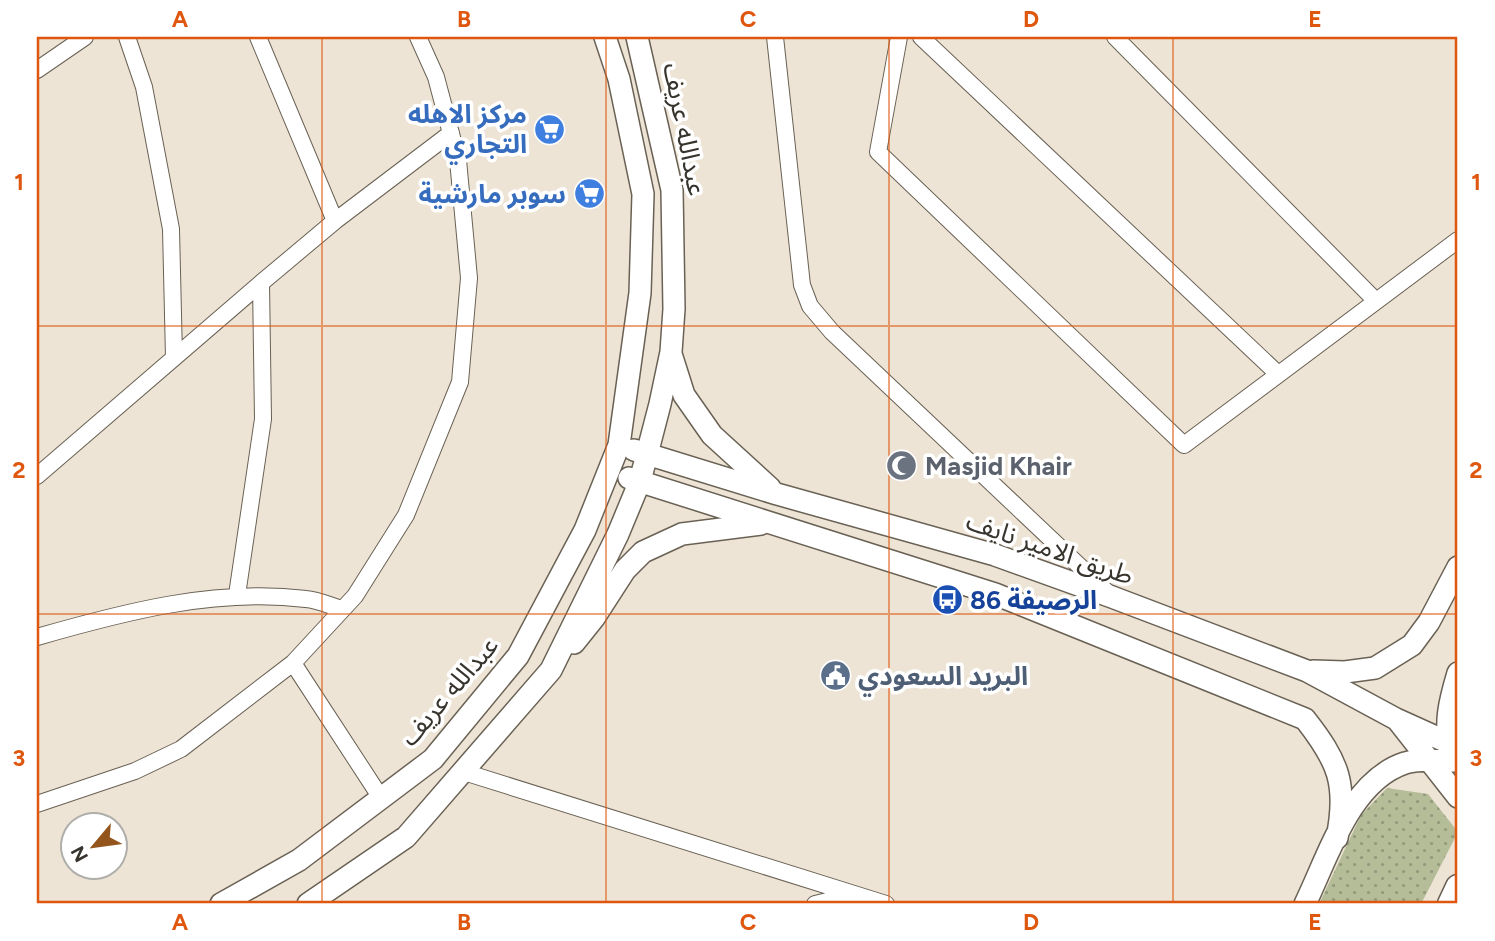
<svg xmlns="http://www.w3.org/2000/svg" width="1495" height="941" font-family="Figtree,'Noto Sans Arabic',sans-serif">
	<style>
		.grass { fill: url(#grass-dots) }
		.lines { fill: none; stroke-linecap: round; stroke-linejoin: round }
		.minor-casing { stroke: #696154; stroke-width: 18 }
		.major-casing { stroke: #696154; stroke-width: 24 }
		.highway-casing { stroke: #696154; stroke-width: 27 }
		.minor { stroke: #fff; stroke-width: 16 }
		.major { stroke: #fff; stroke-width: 21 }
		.highway { stroke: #fff; stroke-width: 24 }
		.grid { fill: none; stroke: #df570e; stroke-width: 2; stroke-opacity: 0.55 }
		.labels { text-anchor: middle; stroke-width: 7; stroke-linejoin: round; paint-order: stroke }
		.shop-label { font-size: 26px; font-weight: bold; fill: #366cbe; stroke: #fff; text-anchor: end }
		.street-label { font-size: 26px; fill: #37342e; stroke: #fff }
		.worship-label { font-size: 26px; font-weight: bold; fill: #5b616d; stroke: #fff; text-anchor: start }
		.transit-label { font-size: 26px; font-weight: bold; fill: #164399; stroke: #fff; text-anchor: start }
		.service-label { font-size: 26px; font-weight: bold; fill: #4e5e75; stroke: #fff; text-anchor: start }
		.neatline { fill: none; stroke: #df570e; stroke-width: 2.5 }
		.grid-label { font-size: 23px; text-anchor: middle; font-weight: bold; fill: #df570e }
	</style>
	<defs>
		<pattern id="grass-dots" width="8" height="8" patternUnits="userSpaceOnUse" patternTransform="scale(1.75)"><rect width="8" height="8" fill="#b4bc98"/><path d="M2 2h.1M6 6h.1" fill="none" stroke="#939a7c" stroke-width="1.8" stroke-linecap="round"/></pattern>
	</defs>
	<rect width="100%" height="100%" fill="#ede4d5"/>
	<path class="grass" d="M1387,788L1428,794L1458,832L1421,904H1319L1361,815Z"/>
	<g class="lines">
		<defs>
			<path id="minor" d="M127,37L144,87L171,229L174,357
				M258,37L335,221
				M775,37L802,285L810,306L832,332L1108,593
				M899,37L878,152L1184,445L1458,240
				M921,37L1278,374
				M1115,37L1376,301
				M37,70L85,37
				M37,476L261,283
				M237,595L263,419L261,283L335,221L451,133
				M37,637C124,612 215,588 306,599C318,600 331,606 342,609
				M293,663L381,798
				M464,772L886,904
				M37,804L135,771L181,749L293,663L355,596L406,515L460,382L469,278L458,160L436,77L418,37
				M815,904L853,895"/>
			<path id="major" d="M671,354L684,395L712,435L770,488
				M634,450L777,494L995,555L1112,597L1307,671L1396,719L1458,747
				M629,478L995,594L1305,719C1338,761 1348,784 1337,838
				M574,643L594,618L625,570L643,552L682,534L761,524
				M1313,671L1345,672L1375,668L1412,645L1429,622L1458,567
				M1399,722L1458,797
				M1452,752C1443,725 1450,700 1458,673
				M221,904L299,860L433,759L518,656L585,530L619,445L640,293L643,194L619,79L605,37
				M308,904L406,837L551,670L618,534L640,481L660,404L671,352L674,309L672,190L637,37
				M1305,904C1328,857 1350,781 1405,763C1422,758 1441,761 1458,761"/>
			<path id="highway" d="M1450,904L1458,887"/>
		</defs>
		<use href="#minor" class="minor-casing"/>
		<use href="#major" class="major-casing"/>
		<use href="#highway" class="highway-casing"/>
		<use href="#minor" class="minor"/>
		<use href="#major" class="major"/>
		<use href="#highway" class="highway"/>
	</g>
	<path class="grid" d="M322,37V904M606,37V904M889,37V904M1173,37V904M37,326H1458M37,614H1458"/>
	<defs>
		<symbol id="supermarket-disc" viewBox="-11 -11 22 22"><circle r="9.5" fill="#3f7fe0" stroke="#fff"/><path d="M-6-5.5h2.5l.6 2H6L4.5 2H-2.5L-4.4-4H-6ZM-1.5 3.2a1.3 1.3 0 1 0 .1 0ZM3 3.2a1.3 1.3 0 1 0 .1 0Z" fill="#fff"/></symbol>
		<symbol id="mosque-disc" viewBox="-11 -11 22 22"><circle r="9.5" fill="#6b7280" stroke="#fff"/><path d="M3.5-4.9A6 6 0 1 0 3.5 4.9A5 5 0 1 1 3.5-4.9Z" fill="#fff"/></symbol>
		<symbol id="bus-disc" viewBox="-11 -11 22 22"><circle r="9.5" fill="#1a4fb4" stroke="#fff"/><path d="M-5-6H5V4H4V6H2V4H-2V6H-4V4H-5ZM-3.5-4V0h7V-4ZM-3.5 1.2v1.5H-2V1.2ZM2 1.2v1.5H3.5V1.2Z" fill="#fff"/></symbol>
		<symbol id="civic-disc" viewBox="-11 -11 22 22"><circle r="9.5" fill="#5c6f8a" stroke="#fff"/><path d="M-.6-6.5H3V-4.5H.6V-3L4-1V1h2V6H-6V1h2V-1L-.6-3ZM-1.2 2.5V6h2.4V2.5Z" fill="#fff"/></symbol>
	</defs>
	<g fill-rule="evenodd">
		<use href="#supermarket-disc" x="532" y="112" width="35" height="35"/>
		<use href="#supermarket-disc" x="572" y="176" width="35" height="35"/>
		<use href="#mosque-disc" x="884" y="448" width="35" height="35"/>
		<use href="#bus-disc" x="930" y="582" width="35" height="35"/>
		<use href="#civic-disc" x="818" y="658" width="35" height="35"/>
	</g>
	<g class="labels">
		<g class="shop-label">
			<text x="527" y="123">مركز الاهله<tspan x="527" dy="30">التجاري</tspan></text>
			<text x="566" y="203">سوبر مارشية</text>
		</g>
		<g class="street-label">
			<text transform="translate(685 129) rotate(79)" y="9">عبدالله عريف</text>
			<text transform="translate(1050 548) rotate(19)" y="9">طريق الامير نايف</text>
			<text transform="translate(449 691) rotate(-49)" y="9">عبدالله عريف</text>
		</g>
		<g class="worship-label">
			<text x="925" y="475">Masjid Khair</text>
		</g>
		<g class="transit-label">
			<text x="970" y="609">الرصيفة 86</text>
		</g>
		<g class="service-label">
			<text x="858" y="685">البريد السعودي</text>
		</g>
	</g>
	<rect width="1495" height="941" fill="none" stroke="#ffffff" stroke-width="77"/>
	<g transform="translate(94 846) rotate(241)"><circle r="33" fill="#ffffff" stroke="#afaeab" stroke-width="2"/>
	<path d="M0-5L12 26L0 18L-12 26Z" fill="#94551c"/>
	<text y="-10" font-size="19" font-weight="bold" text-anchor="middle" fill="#37342e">N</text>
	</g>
	<rect x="38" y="38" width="1418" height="864" class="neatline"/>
	<g class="grid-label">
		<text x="180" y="27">A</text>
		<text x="464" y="27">B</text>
		<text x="748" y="27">C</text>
		<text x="1031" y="27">D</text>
		<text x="1315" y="27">E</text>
		<text x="19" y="190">1</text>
		<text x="1476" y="190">1</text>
		<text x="19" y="478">2</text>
		<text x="1476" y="478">2</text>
		<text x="19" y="766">3</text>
		<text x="1476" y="766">3</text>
		<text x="180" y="930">A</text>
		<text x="464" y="930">B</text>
		<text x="748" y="930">C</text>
		<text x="1031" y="930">D</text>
		<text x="1315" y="930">E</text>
	</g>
</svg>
